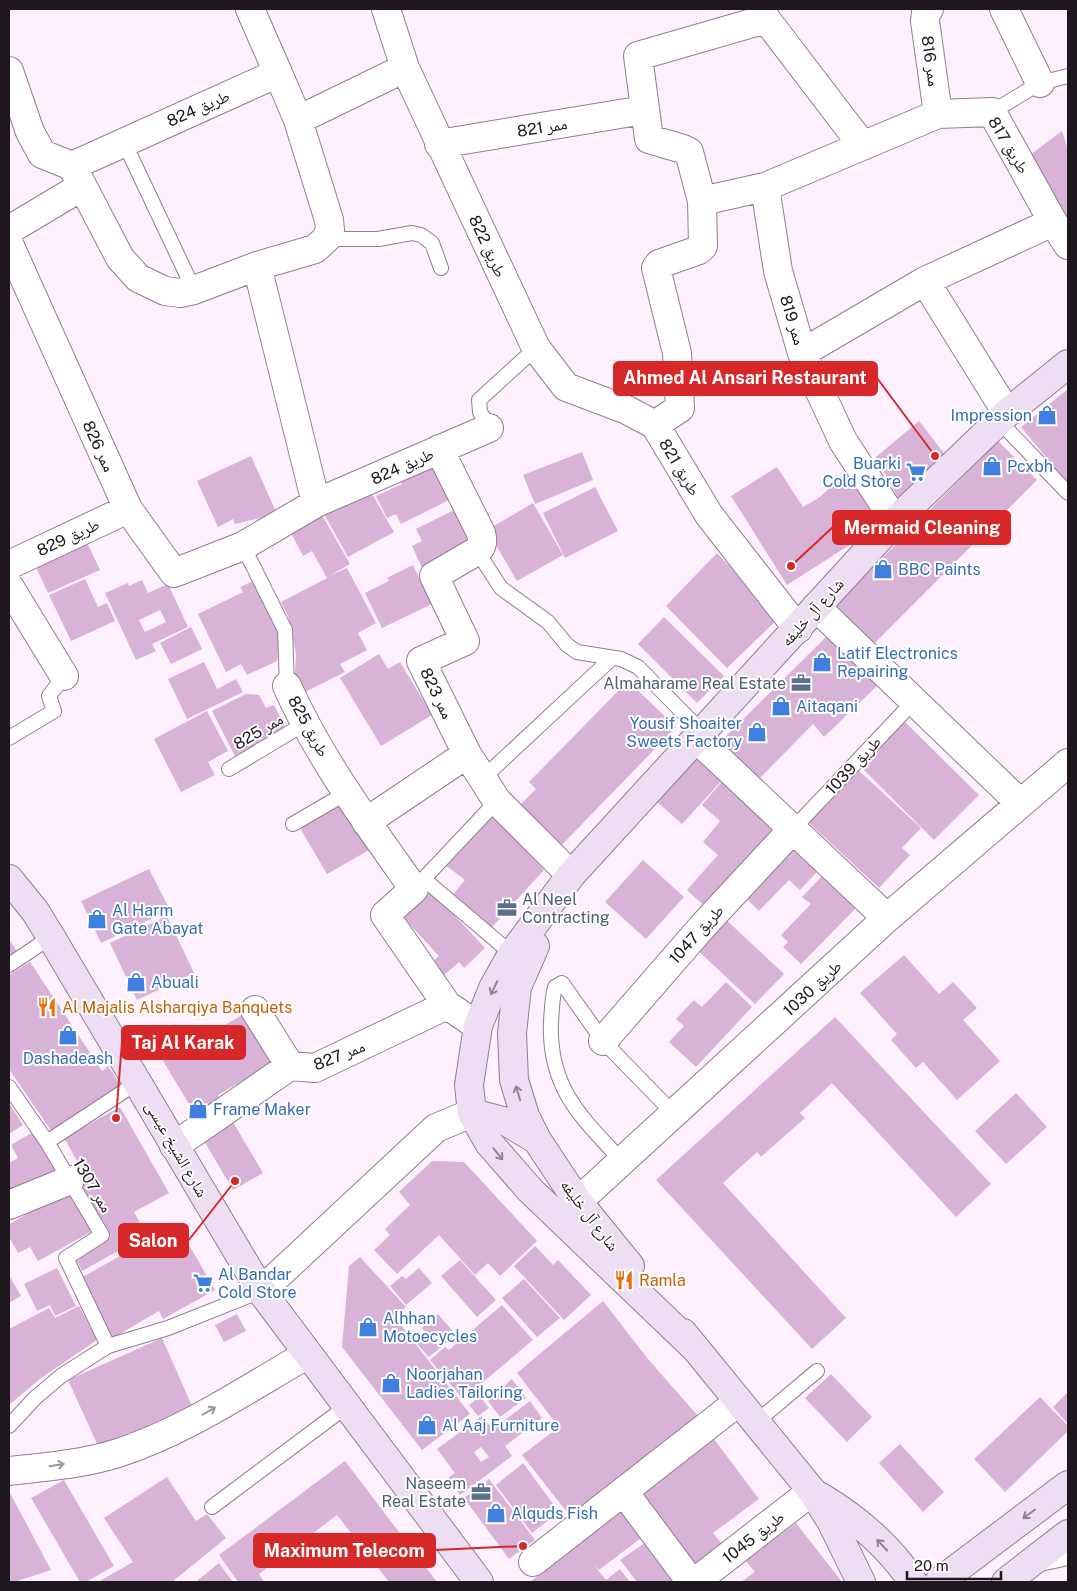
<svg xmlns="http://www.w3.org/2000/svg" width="1077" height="1591" font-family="'Public Sans','Noto Naskh Arabic',sans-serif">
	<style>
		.building { fill: #d9b2d7; fill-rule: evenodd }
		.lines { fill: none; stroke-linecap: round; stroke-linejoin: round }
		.lane-casing { stroke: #907e8f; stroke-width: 16 }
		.street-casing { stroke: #907e8f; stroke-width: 30 }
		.secondary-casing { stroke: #907e8f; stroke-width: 30 }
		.lane { stroke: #fff; stroke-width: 14 }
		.street { stroke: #fff; stroke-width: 28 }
		.secondary { stroke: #eedef3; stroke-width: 28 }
		.oneway { stroke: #908493 }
		.oneway2 { stroke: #9a9799 }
		.labels { text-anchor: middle; stroke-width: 4; stroke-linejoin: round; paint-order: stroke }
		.street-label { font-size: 16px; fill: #1e171d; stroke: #fff }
		.shop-label { font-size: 16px; fill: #366cbe; stroke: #fff; text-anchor: start }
		.service-label { font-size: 16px; fill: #4e5e75; stroke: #fff; text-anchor: end }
		.food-label { font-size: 16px; fill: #c56008; stroke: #fff; text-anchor: start }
		.leader { fill: none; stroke: #d62828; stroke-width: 2 }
		.callout-dot { fill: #d62828; stroke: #fff; stroke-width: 2 }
		.callout { fill: #d62828; stroke: #d62828; stroke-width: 2 }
		.callout-label { font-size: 18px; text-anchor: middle; font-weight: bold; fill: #fff }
	</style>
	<rect width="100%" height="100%" fill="#fef1fd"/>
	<path class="building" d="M1062,131L1068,150V227L1026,158Z
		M1068,389V484L1021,427Z
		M919,421L947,457L898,498L876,457Z
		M998,441L1037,480L867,651L828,613Z
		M582,452L593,480L535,504L523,475Z
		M434,455L455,497L401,524L396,514L387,518L376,496L402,484L397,473Z
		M251,456L277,514L235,524L233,519L218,527L197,481Z
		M777,467L803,507L820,497L850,468L882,510L851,544L787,585L731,496Z
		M368,487L394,532L348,557L323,512Z
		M595,487L618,531L565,558L543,513Z
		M533,503L563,555L517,581L487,530Z
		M458,508L476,544L423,570L412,546L422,541L416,529Z
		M319,510L350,564L329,576L347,568L376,623L358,633L367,650L340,664L345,672L305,692L295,674L296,653L288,616L281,602L327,578L312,551L303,556L288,527Z
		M86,540L100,570L48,593L34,563Z
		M717,553L760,598L784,613L727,668L666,606Z
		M413,565L432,604L382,628L365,593L389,581L387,578Z
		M85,579L98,607L107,603L115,621L71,641L49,595Z
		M142,580L148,593L168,584L188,627L152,644L156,651L136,660L105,593L128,583L129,586ZM160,610L166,622L145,632L139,620Z
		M253,581L280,634L277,661L247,675L241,664L226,672L198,614L243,592L240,587Z
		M664,617L724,676L697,703L638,644Z
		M191,627L202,649L171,664L160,643Z
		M830,633L879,684L824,737L813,724L759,779L721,741Z
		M379,654L388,669L400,662L432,715L381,746L340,678Z
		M204,662L217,689L236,679L243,692L187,719L168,679Z
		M628,681L676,727L554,853L512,813L536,789L529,782Z
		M246,694L259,695L266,708L274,705L285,727L235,756L212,711Z
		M207,711L228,751L208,762L215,775L181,792L154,739Z
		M904,721L979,795L934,840L859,765Z
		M697,756L723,779L682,824L656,801Z
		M857,769L921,828L902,848L910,855L879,888L808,822Z
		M724,779L784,830L744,877L736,870L742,877L711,912L687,890L718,855L703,842L720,821L702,805Z
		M343,803L371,849L327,874L300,828Z
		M493,812L544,870L491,928L451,897L465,880L444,864Z
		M790,845L818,871L800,890L789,880L759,911L743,895Z
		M643,860L684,897L646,939L605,902Z
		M149,869L170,910L101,943L81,901Z
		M823,875L857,907L801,964L783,947L788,942L781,935L811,904L802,897Z
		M428,887L485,948L464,968L459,962L441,978L429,965L439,956L399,913Z
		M167,916L194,973L137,1000L110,943Z
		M722,916L784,974L755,1004L693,946Z
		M9,939L17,952L9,957Z
		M904,955L939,994L953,982L977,1008L963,1020L1000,1061L957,1100L923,1062L916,1068L891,1040L897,1034L860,993Z
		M30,962L102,1071L108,1066L121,1086L52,1132L9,1069V975Z
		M726,982L752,1007L696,1067L669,1042L684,1026L676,1019L694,1000L702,1007Z
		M249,1011L278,1060L218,1095L222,1103L197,1117L163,1061Z
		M835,1017L991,1184L956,1217L832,1083L800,1113L805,1118L761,1157L757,1152L723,1183L846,1318L812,1349L656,1180Z
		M1016,1093L1047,1127L1006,1164L975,1131Z
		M9,1103L23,1125L9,1134Z
		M120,1107L169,1193L134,1212L147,1235L82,1271L75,1258L111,1237L76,1177L84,1173L64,1138Z
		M230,1117L263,1173L233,1190L200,1134Z
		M33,1132L58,1173L9,1193V1163L18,1158L11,1145Z
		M432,1161L464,1162L537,1241L500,1276L488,1263L475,1275L439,1235L397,1274L374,1250L390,1235L385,1229L410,1205L399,1192Z
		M69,1191L91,1232L38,1261L30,1247L18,1253L9,1237V1224Z
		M177,1224L215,1290L163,1319L159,1311L113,1338L79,1279Z
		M535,1246L553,1265L558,1260L591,1295L564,1320L514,1266Z
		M360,1257L406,1307L394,1316L470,1414L422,1450L342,1347L349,1266Z
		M460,1260L496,1300L477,1317L441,1276Z
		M57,1268L76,1306L55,1316L50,1305L37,1311L24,1284Z
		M419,1268L432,1283L406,1305L390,1286L402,1276L406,1279Z
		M9,1275L21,1296L9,1303Z
		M524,1279L560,1318L537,1337L502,1298Z
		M603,1301L648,1359L698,1416L570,1516L522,1455L559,1427L517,1373Z
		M502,1305L533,1340L463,1399L430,1360L445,1347L449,1350Z
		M79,1306L97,1340L41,1378L9,1405V1329L49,1308L55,1318Z
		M237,1314L246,1331L224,1342L215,1325Z
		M438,1314L456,1335L429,1357L417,1344L428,1335L422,1328Z
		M162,1338L192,1406L99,1448L68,1380Z
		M831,1374L872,1417L847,1442L805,1398Z
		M512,1379L526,1398L500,1417L488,1401Z
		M1068,1392V1424L1053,1407Z
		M480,1396L489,1408L478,1416L469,1405Z
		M1040,1397L1068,1426V1431L1005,1492L974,1459Z
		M530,1401L542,1418L505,1446L512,1456L460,1495L448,1478L455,1473L437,1449L482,1416L493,1429ZM481,1447L489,1457L481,1462L474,1452Z
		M714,1439L759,1499L713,1533L722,1544L689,1568L636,1496Z
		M900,1444L944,1492L923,1512L879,1463Z
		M345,1461L437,1582H389L337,1515L259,1574L264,1582H238L219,1555Z
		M523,1463L559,1512L532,1533L496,1485Z
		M167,1477L196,1521L207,1514L226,1538L172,1582H98L133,1562L104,1518Z
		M489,1479L535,1540L509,1559L464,1498Z
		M64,1480L114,1566L86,1582H80L31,1498Z
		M9,1491L51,1570L14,1582H9Z
		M628,1504L649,1532L599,1570L594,1565L606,1580L620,1569L630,1582H530L539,1575L537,1572Z
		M796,1523L842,1582H741L755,1572L746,1561Z
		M649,1540L677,1578L671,1582H637L620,1560Z
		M219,1563L233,1582H198L197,1581Z"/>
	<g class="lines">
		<defs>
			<path id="lane" d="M992,112L1040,83L1068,76
				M124,142L194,290
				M326,239H378L412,233L421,235L432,243L441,268
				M999,421L1068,493
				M489,428L480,412L479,400L536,348
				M243,546L285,630L287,686
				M477,551L501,588L548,622L567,645L577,652L621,659L638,667L703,733
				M9,738L54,711L49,696L64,676
				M229,769L304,724
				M483,778L612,658
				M293,824L348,792
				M792,830L914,701
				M425,880L512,954
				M414,889L497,801
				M9,965L51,937
				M9,1087L47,1142L102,1235L66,1258L108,1346
				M47,1142L138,1082
				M623,1162C581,1117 548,1088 551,1021C552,1009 552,998 555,987L562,983L603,1041L675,1115
				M755,1423L817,1371
				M9,1426L35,1398L61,1376L108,1346L168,1328L261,1291
				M212,1507L347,1406
				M1036,1565L1068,1558"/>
			<path id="street" d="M250,9L278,73
				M386,9L405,68L536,348L566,387L627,410L655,425
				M761,9L766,19L863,146
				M929,9L926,12L925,21L938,114
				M1004,9L1040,83
				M766,19L638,56L649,139L683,149L689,152L702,201L703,246L699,250L659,264L656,268L677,353L680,408L655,425L709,515L798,629
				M9,71L30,132L42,154L72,166L278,73L298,120L329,220L330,230L326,239L315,249L257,266L194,290L180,293L165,291L138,278L120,258L72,166
				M298,120L405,68
				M439,144L644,110
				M765,187L778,271L802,353L843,441L895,521
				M702,201L765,187L938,114L992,112L1053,222L1068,245
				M9,230L81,187
				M9,244L128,509L174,573L243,546L316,503L489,428
				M257,266L316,503
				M925,281L1007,413
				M802,353L925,281L1053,222
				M439,449L481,533C483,541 483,546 477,551L434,576L465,641L421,661L467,754L497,801L571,875
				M9,565L128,509
				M9,586L64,676
				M816,607L1020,803
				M287,686C319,758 368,824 414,889L385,915L447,1005L478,1026
				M697,739L887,918
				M366,822L467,754
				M255,1010L290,1066L315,1068L447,1005
				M603,1041L702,927L792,830
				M174,1146L290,1066
				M9,1205L70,1180
				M561,1217L887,918L1068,763
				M261,1291L436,1128L472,1113
				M9,1471C45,1467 84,1464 118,1453C186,1431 247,1389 308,1354
				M624,1492L691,1582
				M533,1562L738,1402
				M695,1582L812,1491"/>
			<path id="secondary" d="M9,879L35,911L51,937L261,1291L479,1582
				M535,946L517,987L512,1033L514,1080L525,1116L537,1140L578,1202L630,1266
				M472,1113L507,1122L537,1140
				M683,1333L812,1491L831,1521L861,1582
				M695,1348L530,1190L489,1143L472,1113L469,1085L478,1026L493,988L512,954L571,875L895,521L1007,413L1068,364
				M819,1496C856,1518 889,1546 913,1582
				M939,1582L1068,1485
				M1006,1582L1068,1534"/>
		</defs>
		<use href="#lane" class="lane-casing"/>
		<use href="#street" class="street-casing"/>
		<use href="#secondary" class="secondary-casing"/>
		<use href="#lane" class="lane"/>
		<use href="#street" class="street"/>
		<use href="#secondary" class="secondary"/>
	</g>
	<defs><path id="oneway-shaft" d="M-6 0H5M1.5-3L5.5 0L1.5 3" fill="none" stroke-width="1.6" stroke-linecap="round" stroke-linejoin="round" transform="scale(1.25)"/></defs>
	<g class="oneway">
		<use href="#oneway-shaft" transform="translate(494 988) rotate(116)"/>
		<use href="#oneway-shaft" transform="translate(518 1093) rotate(-107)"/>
		<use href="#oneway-shaft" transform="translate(498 1154) rotate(51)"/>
		<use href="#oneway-shaft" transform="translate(1029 1514) rotate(143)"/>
		<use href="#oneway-shaft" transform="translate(882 1545) rotate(-133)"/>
	</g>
	<g class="oneway2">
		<use href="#oneway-shaft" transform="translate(209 1411) rotate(-30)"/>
		<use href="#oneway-shaft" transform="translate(57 1465) rotate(-10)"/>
	</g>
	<defs>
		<symbol id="shop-bare" viewBox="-9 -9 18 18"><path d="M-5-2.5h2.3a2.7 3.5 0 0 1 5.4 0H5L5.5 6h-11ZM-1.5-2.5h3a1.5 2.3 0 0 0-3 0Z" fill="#3f7fe0" stroke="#fff" stroke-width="2.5" paint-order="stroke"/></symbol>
		<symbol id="supermarket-bare" viewBox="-9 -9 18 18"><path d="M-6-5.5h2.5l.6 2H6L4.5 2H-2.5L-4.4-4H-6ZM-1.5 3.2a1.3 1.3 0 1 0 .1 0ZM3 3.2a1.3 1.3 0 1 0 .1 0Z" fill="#3f7fe0" stroke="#fff" stroke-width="2.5" paint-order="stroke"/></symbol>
		<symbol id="office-bare" viewBox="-9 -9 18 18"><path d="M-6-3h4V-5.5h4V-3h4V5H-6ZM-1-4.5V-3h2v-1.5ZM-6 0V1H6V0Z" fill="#5c6f8a" stroke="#fff" stroke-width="2.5" paint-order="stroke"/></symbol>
		<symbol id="restaurant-bare" viewBox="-9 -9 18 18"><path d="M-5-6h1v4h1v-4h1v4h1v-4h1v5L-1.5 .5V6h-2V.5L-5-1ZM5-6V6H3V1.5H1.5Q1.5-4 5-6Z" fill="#e8710a" stroke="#fff" stroke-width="2.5" paint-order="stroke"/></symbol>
	</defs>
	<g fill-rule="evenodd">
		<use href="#shop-bare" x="1033" y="401" width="28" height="28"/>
		<use href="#shop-bare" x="978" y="452" width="28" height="28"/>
		<use href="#supermarket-bare" x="902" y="458" width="28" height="28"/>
		<use href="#shop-bare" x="869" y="555" width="28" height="28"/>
		<use href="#shop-bare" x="808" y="648" width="28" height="28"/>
		<use href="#office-bare" x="787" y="669" width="28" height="28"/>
		<use href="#shop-bare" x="767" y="692" width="28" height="28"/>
		<use href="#shop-bare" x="743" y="718" width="28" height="28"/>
		<use href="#office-bare" x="493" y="894" width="28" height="28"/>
		<use href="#shop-bare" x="83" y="905" width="28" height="28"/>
		<use href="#shop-bare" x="122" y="968" width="28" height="28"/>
		<use href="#restaurant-bare" x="33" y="993" width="28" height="28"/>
		<use href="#shop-bare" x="54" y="1021" width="28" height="28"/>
		<use href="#shop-bare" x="184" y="1095" width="28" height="28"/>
		<use href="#restaurant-bare" x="610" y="1266" width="28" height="28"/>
		<use href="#supermarket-bare" x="189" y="1269" width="28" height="28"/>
		<use href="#shop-bare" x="354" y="1313" width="28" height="28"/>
		<use href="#shop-bare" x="377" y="1369" width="28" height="28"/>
		<use href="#shop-bare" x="413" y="1411" width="28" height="28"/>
		<use href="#office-bare" x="467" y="1478" width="28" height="28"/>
		<use href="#shop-bare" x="482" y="1499" width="28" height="28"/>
	</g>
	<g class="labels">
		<g class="street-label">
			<text transform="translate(931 61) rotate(82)" y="6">ممر 816</text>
			<text transform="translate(198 108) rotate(-24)" y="6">طريق 824</text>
			<text transform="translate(542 127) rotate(-9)" y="6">ممر 821</text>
			<text transform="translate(1009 145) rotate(59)" y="6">طريق 817</text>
			<text transform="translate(488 246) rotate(65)" y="6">طريق 822</text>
			<text transform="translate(793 320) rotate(73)" y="6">ممر 819</text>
			<text transform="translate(99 446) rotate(65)" y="6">ممر 826</text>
			<text transform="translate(402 466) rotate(-24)" y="6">طريق 824</text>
			<text transform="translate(680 467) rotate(59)" y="6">طريق 821</text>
			<text transform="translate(68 537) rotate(-25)" y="6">طريق 829</text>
			<text transform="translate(812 612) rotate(-48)" y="6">شارع آل خليفه</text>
			<text transform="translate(437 693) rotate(64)" y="6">ممر 823</text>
			<text transform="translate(309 726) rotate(61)" y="6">طريق 825</text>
			<text transform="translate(258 731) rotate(-31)" y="6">ممر 825</text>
			<text transform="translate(853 765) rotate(-47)" y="6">طريق 1039</text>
			<text transform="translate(696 934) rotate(-48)" y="6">طريق 1047</text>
			<text transform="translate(812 988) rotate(-43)" y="6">طريق 1030</text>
			<text transform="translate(339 1055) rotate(-22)" y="6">ممر 827</text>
			<text transform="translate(177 1149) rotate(60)" y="6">شارع الشيخ عيسى</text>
			<text transform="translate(93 1185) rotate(59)" y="6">ممر 1307</text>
			<text transform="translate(590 1215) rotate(53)" y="6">شارع آل خليفه</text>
			<text transform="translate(753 1537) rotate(-38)" y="6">طريق 1045</text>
		</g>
		<g class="shop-label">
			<text x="1032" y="421" text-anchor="end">Impression</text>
			<text x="901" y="469" text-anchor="end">Buarki<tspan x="901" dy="18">Cold Store</tspan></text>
			<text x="1007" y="472">Pcxbh</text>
			<text x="898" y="575">BBC Paints</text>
			<text x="837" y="659">Latif Electronics<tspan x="837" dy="18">Repairing</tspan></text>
			<text x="796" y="712">Aitaqani</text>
			<text x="742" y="729" text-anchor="end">Yousif Shoaiter<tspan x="742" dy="18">Sweets Factory</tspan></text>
			<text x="112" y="916">Al Harm<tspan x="112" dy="18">Gate Abayat</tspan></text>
			<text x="151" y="988">Abuali</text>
			<text x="68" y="1064" text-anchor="middle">Dashadeash</text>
			<text x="213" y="1115">Frame Maker</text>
			<text x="218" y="1280">Al Bandar<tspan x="218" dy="18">Cold Store</tspan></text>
			<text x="383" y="1324">Alhhan<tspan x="383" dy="18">Motoecycles</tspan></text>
			<text x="406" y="1380">Noorjahan<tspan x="406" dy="18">Ladies Tailoring</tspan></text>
			<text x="442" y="1431">Al Aaj Furniture</text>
			<text x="511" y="1519">Alquds Fish</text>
		</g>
		<g class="service-label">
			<text x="786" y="689">Almaharame Real Estate</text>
			<text x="522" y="905" text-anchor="start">Al Neel<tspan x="522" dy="18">Contracting</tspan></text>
			<text x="466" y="1489">Naseem<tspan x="466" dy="18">Real Estate</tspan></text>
		</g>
		<g class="food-label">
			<text x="62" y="1013">Al Majalis Alsharqiya Banquets</text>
			<text x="639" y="1286">Ramla</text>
		</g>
	</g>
	<path class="leader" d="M935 456L877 378M791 566L833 527M116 1118L122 1042M235 1181L188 1241M523 1546L435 1550"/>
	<g class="callout-dot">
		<circle cx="935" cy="456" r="5"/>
		<circle cx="791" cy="566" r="5"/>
		<circle cx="116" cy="1118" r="5"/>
		<circle cx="235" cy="1181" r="5"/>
		<circle cx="523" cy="1546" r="5"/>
	</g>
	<g class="callout">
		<rect x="614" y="362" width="263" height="33" rx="5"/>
		<rect x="833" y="511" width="177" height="33" rx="5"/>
		<rect x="122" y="1026" width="123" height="33" rx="5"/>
		<rect x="119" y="1224" width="69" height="33" rx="5"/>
		<rect x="254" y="1534" width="181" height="33" rx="5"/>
	</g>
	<g class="callout-label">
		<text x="745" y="384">Ahmed Al Ansari Restaurant</text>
		<text x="922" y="534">Mermaid Cleaning</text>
		<text x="183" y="1049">Taj Al Karak</text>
		<text x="153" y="1247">Salon</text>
		<text x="344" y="1557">Maximum Telecom</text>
	</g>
	<rect width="1077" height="1591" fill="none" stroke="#1e171d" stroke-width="20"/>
	<path d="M907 1571v8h94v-8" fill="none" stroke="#1e171d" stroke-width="2.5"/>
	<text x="914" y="1571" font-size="15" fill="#1e171d" stroke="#ffffff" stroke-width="4" paint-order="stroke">20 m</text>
</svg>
